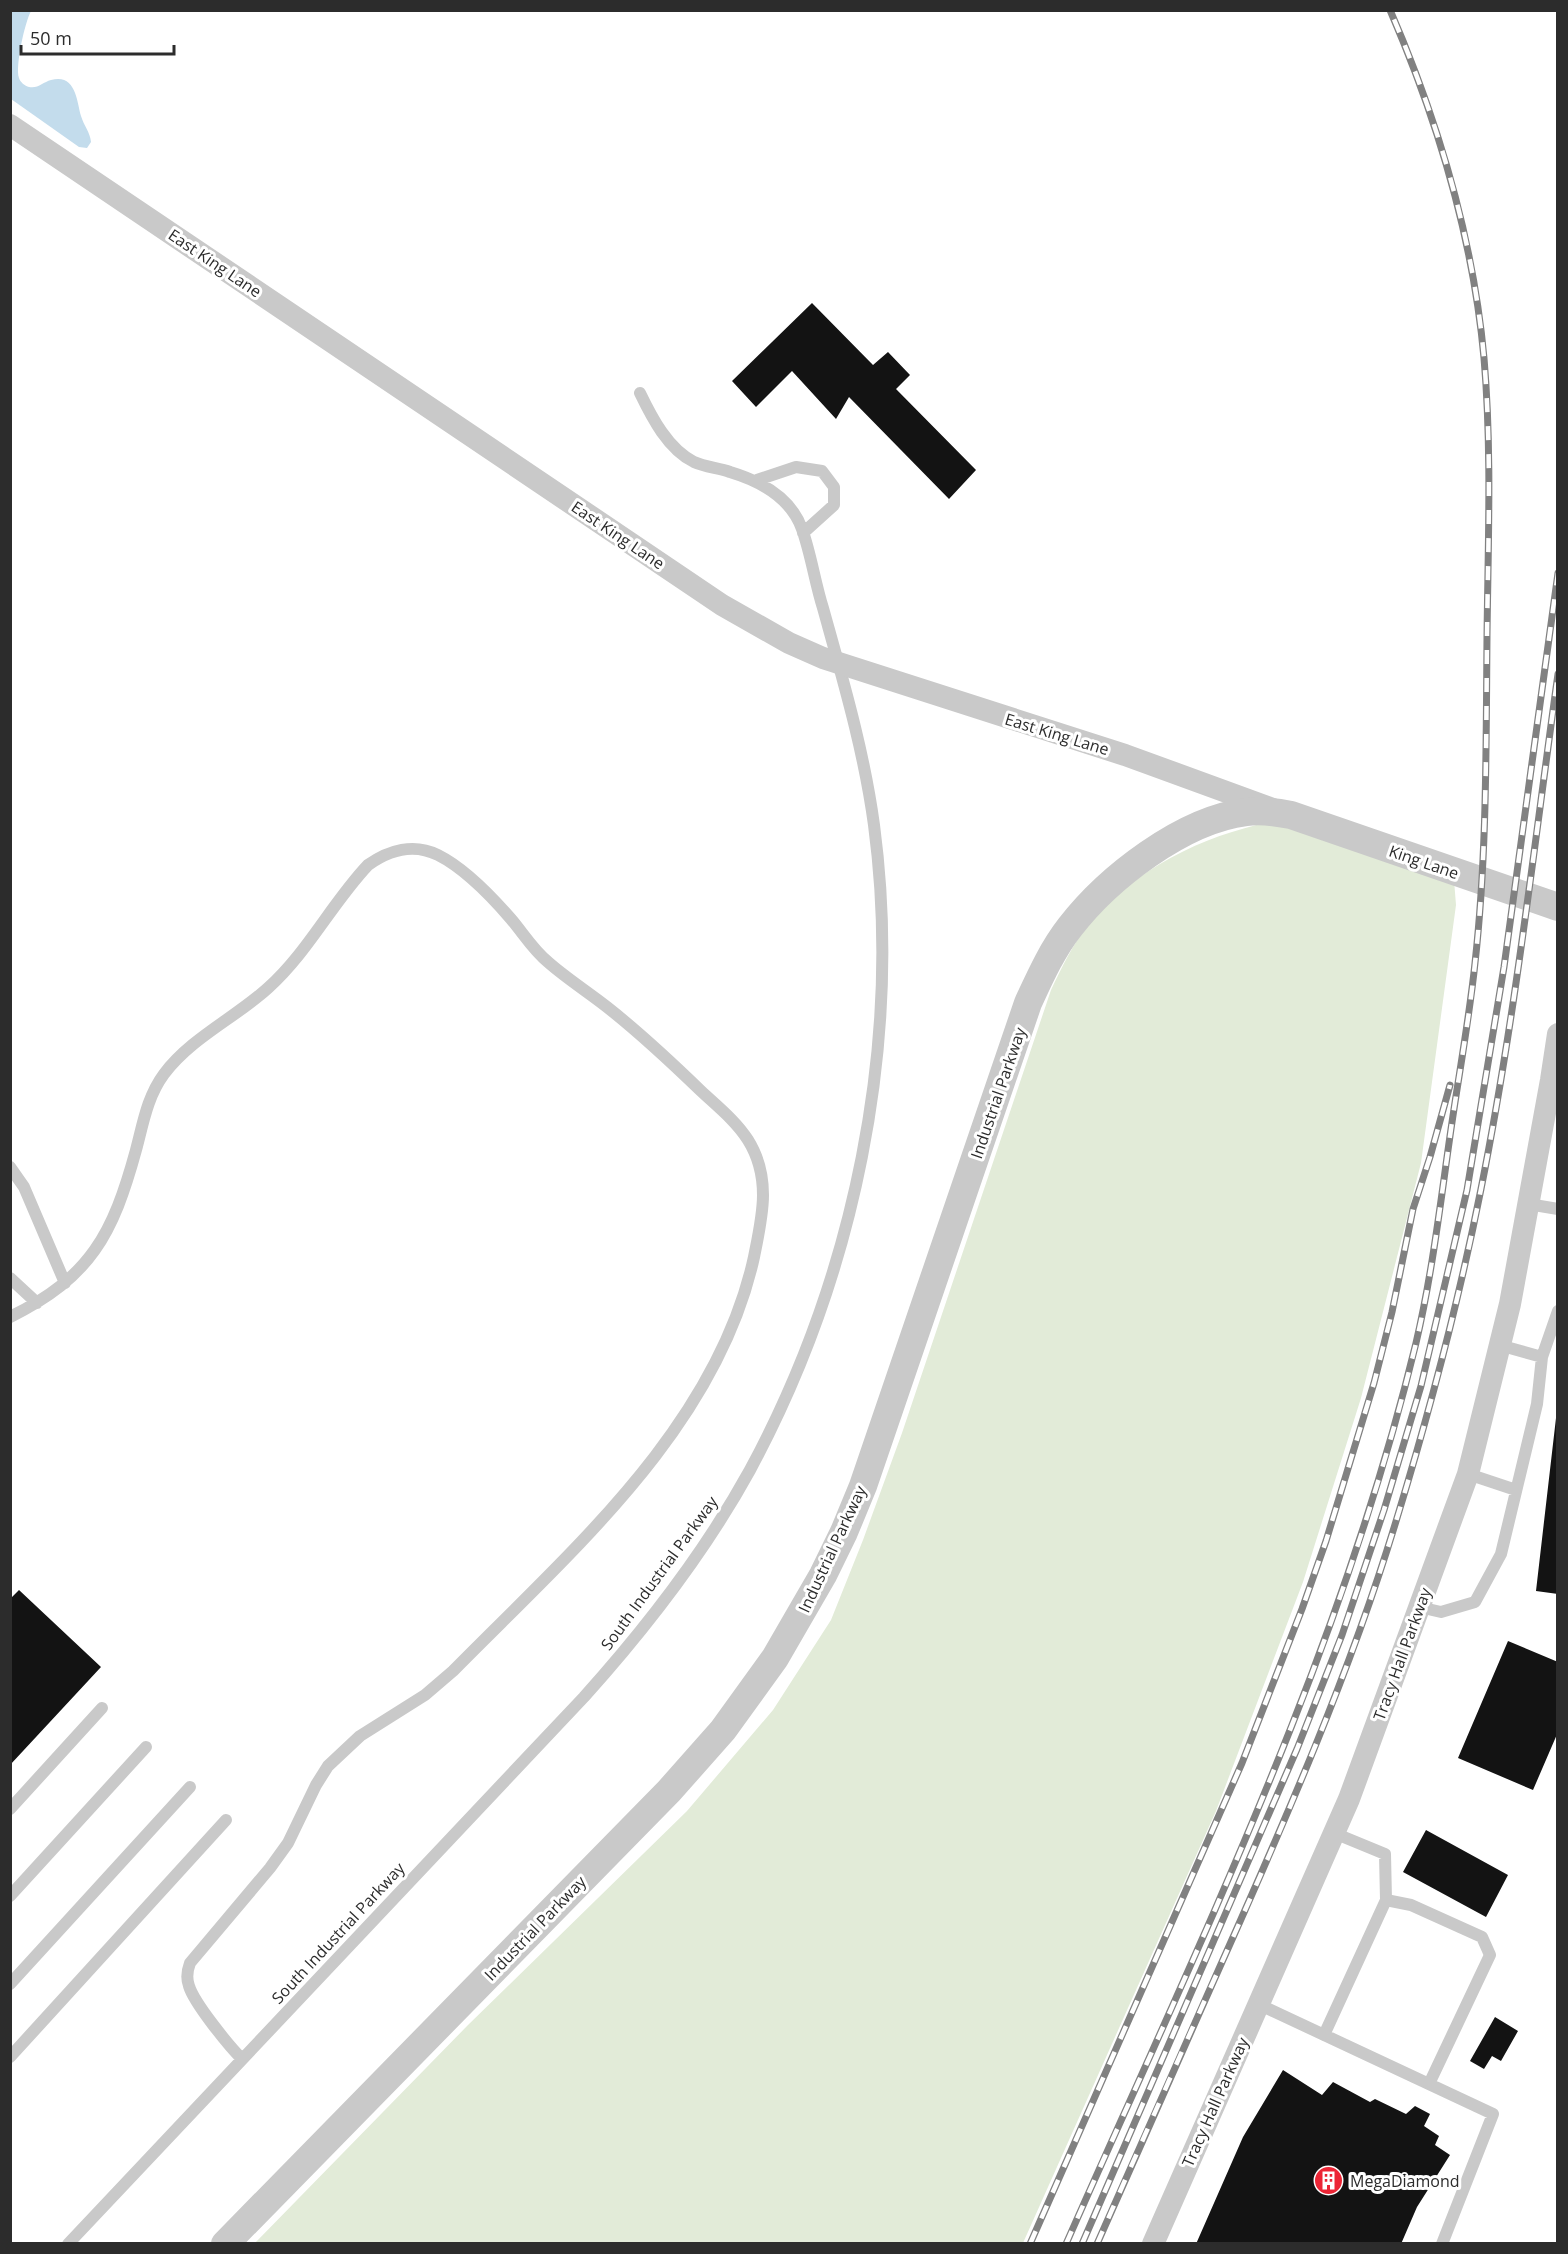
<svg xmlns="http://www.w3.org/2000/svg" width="1568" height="2254" font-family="'Open Sans',sans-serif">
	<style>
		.green { fill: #e2ebd8 }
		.water { fill: #c3dcec }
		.building { fill: #131313 }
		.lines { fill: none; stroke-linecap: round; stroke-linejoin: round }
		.service { stroke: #c9c9c9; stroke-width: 12 }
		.minor { stroke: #c9c9c9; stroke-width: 22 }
		.tertiary { stroke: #c9c9c9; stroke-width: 28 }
		.rail-casing { stroke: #818181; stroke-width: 7 }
		.rail { stroke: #fff; stroke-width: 4.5; stroke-dasharray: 14; stroke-linecap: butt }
		.labels { text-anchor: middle; stroke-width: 6; stroke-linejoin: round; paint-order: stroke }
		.street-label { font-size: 16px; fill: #2c2c2c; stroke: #fff }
		.poi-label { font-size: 16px; fill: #2c2c2c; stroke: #fff; text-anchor: start }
	</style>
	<rect width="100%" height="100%" fill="#fff"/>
	<path class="green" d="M1270,822L1454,880L1456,905L1421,1163L1361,1398L1303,1582L1216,1811L1023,2243L254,2244L468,2025L687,1811L773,1710L831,1620L863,1540L902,1433L1051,990C1062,967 1073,943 1090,923C1135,869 1202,836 1270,822Z"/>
	<path class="water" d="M11,10L31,11C25,22 15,66 19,78C20,82 25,86 29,87C38,89 43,82 51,80C76,73 77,102 81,116C84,126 90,132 91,142L87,148L79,147L11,99Z"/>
	<path class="building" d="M812,303L873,365L888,352L910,375L896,389L976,470L949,499L849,397L836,419L792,371L756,407L732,381Z
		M1556,1418L1558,1419V1594L1536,1591Z
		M19,1590L101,1667L10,1765V1599Z
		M1508,1641L1558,1662V1732L1533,1790L1458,1758Z
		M1426,1830L1508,1875L1486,1917L1403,1872Z
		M1495,2017L1518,2031L1501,2061L1492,2056L1484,2069L1470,2061Z
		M1283,2070L1322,2095L1333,2082L1370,2102L1375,2099L1406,2114L1415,2106L1430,2114L1424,2126L1439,2136L1435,2145L1450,2155L1417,2207L1401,2244H1196L1243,2137Z"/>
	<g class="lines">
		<path class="service" d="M757,480L796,467L822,471L834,487V505L803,533
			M10,1167L24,1187L65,1283
			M1528,1204L1558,1209
			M10,1278L37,1303
			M10,1317C91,1277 113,1234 136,1150C143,1124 147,1097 164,1074C191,1038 235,1018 268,988C308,952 332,903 368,865C389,850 414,843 438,855C464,868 492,897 511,919C523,933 533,950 548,962C566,978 588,992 607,1007C640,1033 671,1062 701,1091C717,1106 736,1121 748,1140C758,1156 763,1176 763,1195C763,1215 758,1237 754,1257C717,1427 570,1552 453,1671L425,1695L360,1736L328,1766L316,1785L288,1843L270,1868L190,1963C187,1971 186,1978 189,1986C194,2003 229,2046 242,2059
			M1499,1345L1542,1357
			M1468,1474L1516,1490
			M1419,1607L1441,1612L1475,1602L1501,1554L1537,1404L1542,1357L1558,1311
			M10,1809L102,1708
			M10,1896L146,1747
			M1386,1900L1411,1905L1482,1937L1490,1955L1429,2084
			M10,1984L190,1787
			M1258,2004L1493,2114L1442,2244
			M1324,2035L1386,1900L1385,1854L1334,1833
			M10,2057L226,1820
			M68,2244L584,1697C646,1628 705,1552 750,1470C854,1277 903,1043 874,825C864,751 843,680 823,608C815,583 811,554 802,529C791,498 760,481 730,472C719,468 705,467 694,462C668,449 652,418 640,393"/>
		<path class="minor" d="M10,125L722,605L789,643L823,658L1125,755L1273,809
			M1153,2244L1349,1799L1468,1474L1510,1304L1551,1080L1558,1034"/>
		<path class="tertiary" d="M225,2244L669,1791L723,1730L775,1658L823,1575L844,1532L863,1486L1028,1003C1040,977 1052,950 1070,927C1108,878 1182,820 1246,812C1261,810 1276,812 1291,815L1558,907"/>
		<defs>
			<path id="rail" d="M1030,2244L1242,1763L1302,1609L1326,1541L1374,1383L1392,1312L1413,1209L1430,1157L1450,1085
				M1066,2244C1196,1949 1340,1658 1416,1343C1432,1275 1440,1206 1450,1136C1458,1079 1469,1021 1475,963C1487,855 1486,746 1487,637C1488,544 1492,451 1484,358C1473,237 1438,121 1390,10
				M1082,2244L1297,1749L1342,1635L1384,1510L1421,1386L1467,1190L1504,967L1558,573
				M1097,2244C1137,2153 1177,2062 1218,1971C1284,1823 1350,1674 1397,1518C1430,1410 1459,1300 1481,1189C1515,1019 1534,846 1558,674"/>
		</defs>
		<use href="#rail" class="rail-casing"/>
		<use href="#rail" class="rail"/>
	</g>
	<defs>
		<symbol id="building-disc" viewBox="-11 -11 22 22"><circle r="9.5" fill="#ec2535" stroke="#fff"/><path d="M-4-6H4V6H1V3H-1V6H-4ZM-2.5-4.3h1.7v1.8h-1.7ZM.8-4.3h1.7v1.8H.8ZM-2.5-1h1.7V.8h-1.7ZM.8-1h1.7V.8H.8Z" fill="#fff"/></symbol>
	</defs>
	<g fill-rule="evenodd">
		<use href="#building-disc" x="1312" y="2164" width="33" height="33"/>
	</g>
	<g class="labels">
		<g class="street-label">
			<text transform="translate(215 263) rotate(34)" y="6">East King Lane</text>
			<text transform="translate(618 535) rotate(34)" y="6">East King Lane</text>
			<text transform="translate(1057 734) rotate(17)" y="6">East King Lane</text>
			<text transform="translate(1424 862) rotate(19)" y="6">King Lane</text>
			<text transform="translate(998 1093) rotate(-71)" y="6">Industrial Parkway</text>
			<text transform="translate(832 1549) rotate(-65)" y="6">Industrial Parkway</text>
			<text transform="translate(659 1573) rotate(-54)" y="6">South Industrial Parkway</text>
			<text transform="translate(1402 1654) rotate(-70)" y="6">Tracy Hall Parkway</text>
			<text transform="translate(535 1928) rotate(-46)" y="6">Industrial Parkway</text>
			<text transform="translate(338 1933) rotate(-47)" y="6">South Industrial Parkway</text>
			<text transform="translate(1215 2102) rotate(-66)" y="6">Tracy Hall Parkway</text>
		</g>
		<g class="poi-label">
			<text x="1350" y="2187">MegaDiamond</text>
		</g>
	</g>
	<rect width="1568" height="2254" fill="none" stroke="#2c2c2c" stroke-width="24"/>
	<path d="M21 45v9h153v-9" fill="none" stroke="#2c2c2c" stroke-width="3"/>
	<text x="30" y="45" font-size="18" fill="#2c2c2c" stroke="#ffffff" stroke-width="4.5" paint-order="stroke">50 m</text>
</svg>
